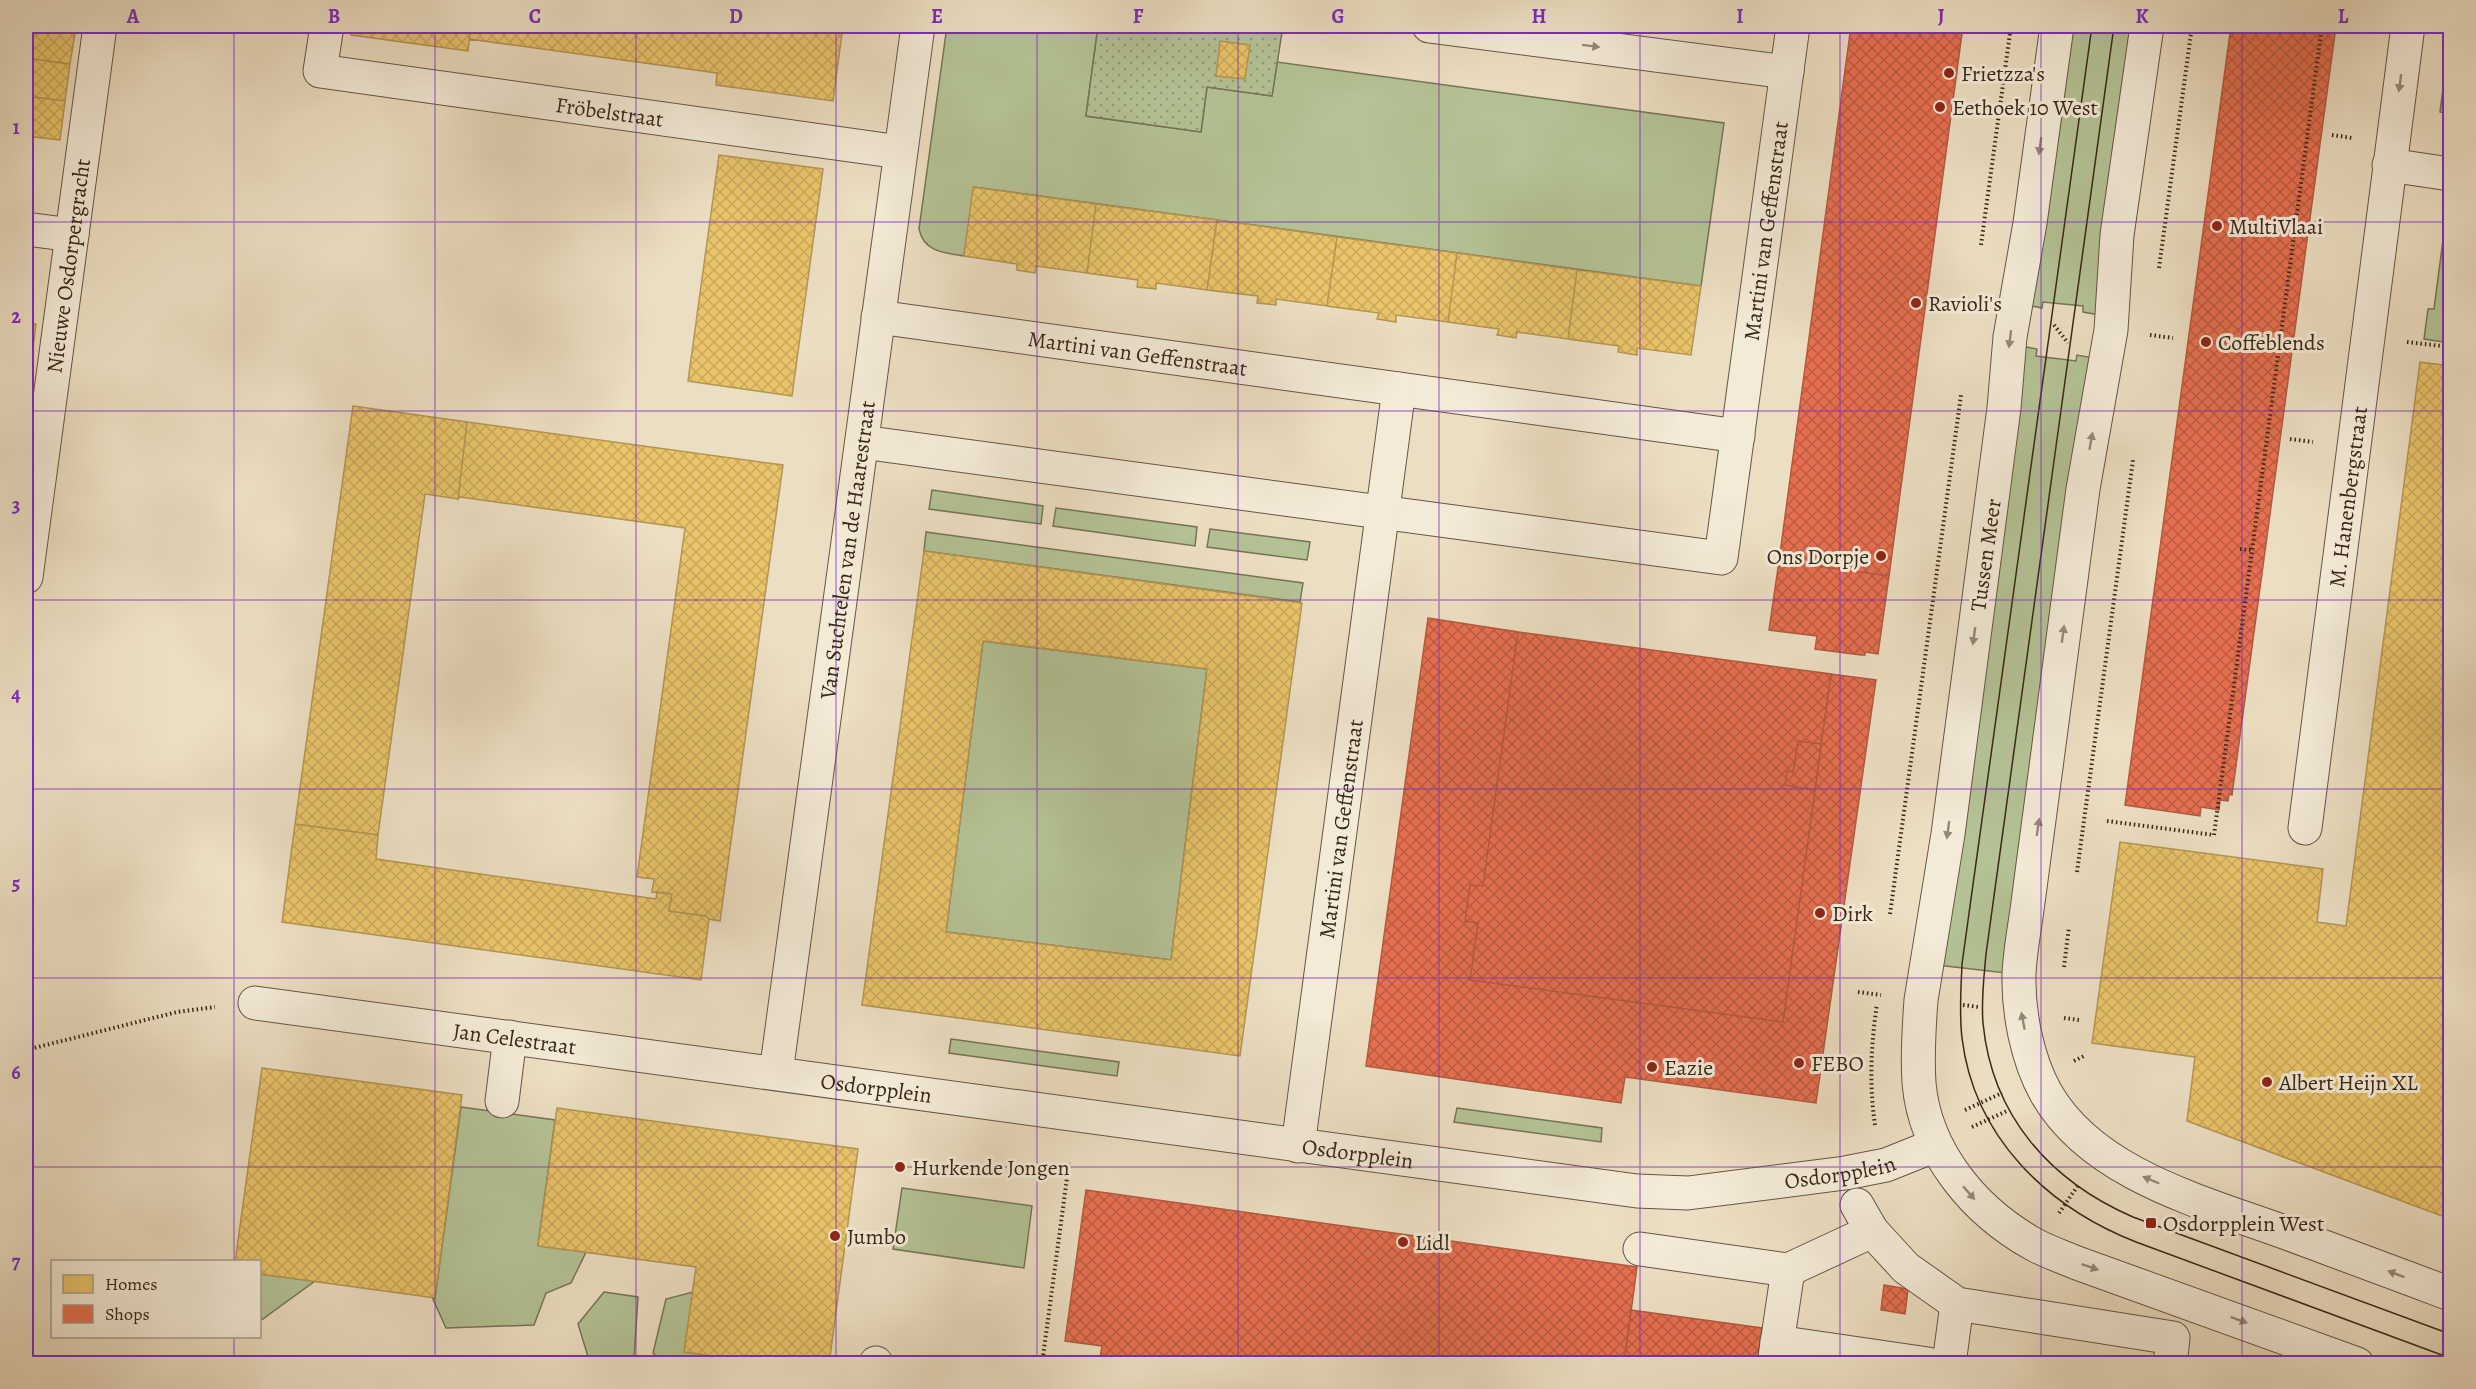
<svg xmlns="http://www.w3.org/2000/svg" width="2476" height="1389" font-family="Alegreya,serif">
	<style>
		.green { fill: #b4c295; stroke: #767457; stroke-width: 1.5 }
		.park { fill: url(#park-dots); stroke: #767457; stroke-width: 1.5 }
		.homes { fill: url(#homes-cross-hatch); stroke: #b49552; stroke-width: 1.5; fill-rule: evenodd }
		.shops { fill: url(#shops-cross-hatch); stroke: #b35940; stroke-width: 1.5 }
		.lines { fill: none; stroke-linecap: round; stroke-linejoin: round }
		.minor-casing { stroke: #665543; stroke-width: 35 }
		.path { stroke: #392719; stroke-width: 4; stroke-dasharray: 1.5 3; stroke-linecap: butt }
		.minor { stroke: #f3ead7; stroke-width: 33 }
		.tram { stroke: #392719; stroke-width: 1.5 }
		.oneway { fill: #968878 }
		.grid { fill: none; stroke: #7b2cbf; stroke-width: 1.5; stroke-opacity: 0.55 }
		.poi-dot { fill: #8f2418; stroke: #f3ead7; stroke-width: 2 }
		.labels { text-anchor: middle; stroke-width: 6; stroke-linejoin: round; paint-order: stroke }
		.poi-label { font-size: 22px; fill: #392719; stroke: #f3ead7; text-anchor: start }
		.street-label { font-size: 22px; fill: #392719; stroke: #f3ead7 }
		.neatline { fill: none; stroke: #7b2cbf; stroke-width: 2 }
		.grid-label { font-size: 20px; text-anchor: middle; font-weight: bold; fill: #7b2cbf }
	</style>
	<defs>
		<pattern id="park-dots" width="8" height="8" patternUnits="userSpaceOnUse" patternTransform="scale(1.5)"><rect width="8" height="8" fill="#b4c295"/><path d="M2 2h.1M6 6h.1" fill="none" stroke="#939e79" stroke-width="1.8" stroke-linecap="round"/></pattern>
		<pattern id="homes-cross-hatch" width="8" height="8" patternUnits="userSpaceOnUse" patternTransform="scale(1.5)"><rect width="8" height="8" fill="#e9c46a"/><path d="M0 0l8 8M0 8l8-8" fill="none" stroke="#c9a85b"/></pattern>
		<pattern id="shops-cross-hatch" width="8" height="8" patternUnits="userSpaceOnUse" patternTransform="scale(1.5)"><rect width="8" height="8" fill="#e76f51"/><path d="M0 0l8 8M0 8l8-8" fill="none" stroke="#bc5b42"/></pattern>
	</defs>
	<rect width="100%" height="100%" fill="#ecdec2"/>
	<filter id="stains"><feTurbulence type="fractalNoise" baseFrequency=".00333" numOctaves="4"/><feColorMatrix values="0 0 0 0 .2 0 0 0 0 .09 0 0 0 0 .02 0 0 0 .5 -.17"/></filter>
	<radialGradient id="worn" r=".72"><stop offset=".6" stop-color="#630" stop-opacity="0"/><stop offset="1" stop-color="#630" stop-opacity=".3"/></radialGradient>
	<path class="green" d="M947,26H1098L1086,116L1201,132L1207,87L1272,96L1277,62L1724,123L1701,286L974,187L964,256C944,253 924,252 919,229Z
		M2071,26H2133L2100,315L2083,312V306L2043,302L2042,308L2027,305Z
		M2450,37V114L2440,112Z
		M2443,240L2450,241V343L2424,339L2428,309H2434Z
		M2021,346L2037,349L2036,356L2076,361L2077,355L2094,358L2006,973L1937,965Z
		M932,490L1043,506L1041,524L929,509Z
		M1056,508L1197,527L1195,546L1053,526Z
		M1210,529L1310,542L1307,560L1207,547Z
		M926,532L1303,583L1300,602L924,551Z
		M983,641L1207,669L1171,960L946,932Z
		M951,1039L1119,1062L1117,1076L949,1053Z
		M461,1107L555,1120L538,1245L586,1252L571,1283L546,1293L534,1325L446,1328L432,1297L435,1298Z
		M1457,1108L1602,1128L1601,1142L1454,1122Z
		M902,1188L1032,1206L1024,1268L893,1249Z
		M260,1274L315,1281L260,1321Z
		M604,1292L638,1297L634,1359L618,1363H590L578,1324Z
		M693,1292L770,1363H663L653,1353L666,1299Z"/>
	<path class="park" d="M1098,26H1283L1272,96L1207,87L1201,132L1086,116Z"/>
	<path class="homes" d="M26,26L76,27L70,64L26,58Z
		M352,26H471L468,51L351,35Z
		M471,26H843L833,101L716,85L717,73L469,39Z
		M1220,41L1250,45L1245,79L1216,76Z
		M26,58L70,64L65,101L26,96Z
		M26,96L65,101L60,140L26,136Z
		M719,155L823,169L792,396L688,381Z
		M973,187L1096,204L1087,273L1036,266L1035,273L1017,270V264L964,256Z
		M1096,204L1217,220L1207,290L1156,283V289L1137,287L1138,280L1087,273Z
		M1217,220L1337,237L1327,306L1276,299V305L1257,303L1258,296L1207,290Z
		M1337,237L1457,253L1448,322L1396,315V322L1377,319L1379,313L1327,306Z
		M1457,253L1577,270L1568,339L1517,332L1516,338L1497,335L1499,329L1448,322Z
		M1577,270L1701,286L1691,355L1637,348V355L1618,352L1619,346L1568,339Z
		M26,323L36,324L31,364L26,363Z
		M2420,362L2450,366V1219L2187,1121L2195,1057L2092,1043L2120,842L2323,869L2317,922L2346,926Z
		M26,363L31,364L26,401Z
		M353,406L467,422L458,499L425,494L378,835L295,824Z
		M467,422L783,465L720,921L709,919L706,916L669,911L672,894L652,892L654,879L637,877L685,528L460,497L458,499Z
		M924,551L1302,603L1240,1056L862,1005ZM983,641L1207,669L1171,960L946,932Z
		M295,824L378,835L376,859L656,899L657,892L672,894L669,911L706,916L709,919L701,980L282,922Z
		M262,1068L462,1095L435,1298L260,1274V1262H235Z
		M557,1108L858,1149L829,1364H770L684,1352L696,1267L538,1246Z"/>
	<path class="shops" d="M1851,26H1963L1889,576L1779,561Z
		M2231,26H2336L2232,795L2229,794L2228,801L2220,800L2219,810L2201,807L2200,816L2125,805Z
		M1779,561L1889,576L1878,654L1865,652V655H1861L1815,649L1817,636L1769,630Z
		M1428,618L1518,632L1483,886L1470,885L1465,921L1478,923L1470,980L1783,1022L1831,674L1876,680L1816,1103L1625,1077L1621,1103L1366,1066Z
		M1518,632L1831,674L1821,744L1798,741L1793,772L1787,771L1785,785L1815,790L1783,1022L1470,980L1478,923L1465,921L1470,885L1483,886Z
		M1798,741L1821,744L1815,790L1785,785L1787,771L1793,772Z
		M1086,1190L1637,1267L1624,1364H1099L1102,1346L1065,1341Z
		M1884,1285L1908,1289L1905,1314L1881,1310Z
		M1631,1310L1762,1328L1757,1364H1624Z"/>
	<g class="lines">
		<defs>
			<g id="minor">
				<path id="s1" d="M327,26L320,71L900,152"/>
				<path d="M1429,26L1787,72"/>
				<path d="M2057,26L2030,223L2010,337L2004,408L1948,834L1921,1000C1919,1027 1917,1055 1919,1083C1925,1153 1975,1212 2035,1245C2048,1252 2063,1257 2077,1263L2357,1364"/>
				<path d="M2147,26L2117,235L2111,330L2083,489L2027,910C2024,931 2020,953 2019,974C2018,1012 2027,1059 2046,1093C2092,1174 2202,1202 2284,1232C2340,1253 2395,1273 2450,1294"/>
				<path d="M2389,165L2450,174"/>
				<path d="M26,229L72,235"/>
				<path id="s2" d="M878,317L1738,436"/>
				<path id="s3" d="M862,442L1721,558L1793,26"/>
				<path id="s4" d="M26,577L100,26"/>
				<path id="s5" d="M2305,828L2408,26"/>
				<path id="s6" d="M255,1003L1637,1191L1688,1193L1845,1173L1886,1165L1936,1145"/>
				<path id="s7" d="M776,1073L918,26"/>
				<path d="M502,1101L510,1037"/>
				<path id="s8" d="M1298,1146L1399,389"/>
				<path d="M1857,1205L1872,1231L1906,1268L1957,1304L2173,1338L2170,1364"/>
				<path d="M1640,1249L1788,1270L1872,1231"/>
				<path d="M1777,1342L1928,1364"/>
				<path d="M876,1364V1363"/>
				<path d="M1774,1364L1788,1270"/>
				<path d="M1949,1364L1957,1304"/>
			</g>
		</defs>
		<use href="#minor" class="minor-casing"/>
		<path class="path" d="M2332,135L2352,138
			M1981,245L2011,26
			M2159,268L2192,26
			M2054,325L2068,343
			M2150,335L2173,338
			M2407,342L2450,347
			M2290,439L2313,442
			M2240,549L2252,550
			M2107,821L2214,835L2322,26
			M2077,872L2133,460
			M1890,914L1961,395
			M2064,967L2069,927
			M1858,992L1881,995
			M1963,1005L1979,1007
			M2064,1018L2079,1020
			M26,1050L177,1012L215,1007
			M2074,1061L2084,1056
			M1965,1110L2002,1093
			M1875,1125C1869,1085 1871,1044 1877,1004
			M1972,1127L2009,1110
			M2059,1213L2079,1184
			M444,1360L505,1361
			M1042,1364L1069,1163"/>
		<use href="#minor" class="minor"/>
		<path class="tram" d="M2092,26L1962,964C1961,989 1959,1013 1962,1038C1974,1137 2047,1207 2136,1242L2450,1358
			M2114,26L1986,954C1984,977 1981,1000 1983,1023C1992,1116 2050,1181 2133,1217L2450,1334"/>
	</g>
	<defs><path id="oneway-solid" d="M-6-.8H1V-3.2L6.5 0L1 3.2V.8H-6Z" transform="scale(1.5)"/></defs>
	<g class="oneway">
		<use href="#oneway-solid" transform="translate(1591 46) rotate(7)"/>
		<use href="#oneway-solid" transform="translate(2400 83) rotate(98)"/>
		<use href="#oneway-solid" transform="translate(2040 146) rotate(98)"/>
		<use href="#oneway-solid" transform="translate(2010 339) rotate(97)"/>
		<use href="#oneway-solid" transform="translate(2091 441) rotate(-80)"/>
		<use href="#oneway-solid" transform="translate(2063 634) rotate(-82)"/>
		<use href="#oneway-solid" transform="translate(1974 636) rotate(98)"/>
		<use href="#oneway-solid" transform="translate(2038 827) rotate(-82)"/>
		<use href="#oneway-solid" transform="translate(1948 830) rotate(98)"/>
		<use href="#oneway-solid" transform="translate(2023 1021) rotate(-101)"/>
		<use href="#oneway-solid" transform="translate(2151 1180) rotate(-157)"/>
		<use href="#oneway-solid" transform="translate(1969 1193) rotate(49)"/>
		<use href="#oneway-solid" transform="translate(2090 1267) rotate(19)"/>
		<use href="#oneway-solid" transform="translate(2396 1274) rotate(-159)"/>
		<use href="#oneway-solid" transform="translate(2239 1320) rotate(20)"/>
	</g>
	<path class="grid" d="M234,26V1262M435,26V1364M636,26V1364M836,26V1364M1037,26V1364M1238,26V1364M1439,26V1364M1640,26V1364M1840,26V1364M2041,26V1364M2242,26V1364M26,222H2450M26,411H2450M26,600H2450M26,789H2450M26,978H2450M26,1167H2450M234,1336V1364"/>
	<g class="poi-dot">
		<circle cx="1949" cy="73" r="6"/>
		<circle cx="1940" cy="107" r="6"/>
		<circle cx="2217" cy="226" r="6"/>
		<circle cx="1916" cy="303" r="6"/>
		<circle cx="2206" cy="342" r="6"/>
		<circle cx="1881" cy="556" r="6"/>
		<circle cx="1820" cy="913" r="6"/>
		<circle cx="1799" cy="1063" r="6"/>
		<circle cx="1652" cy="1067" r="6"/>
		<circle cx="2267" cy="1082" r="6"/>
		<circle cx="900" cy="1167" r="6"/>
		<rect x="2145" y="1217" width="12" height="12" rx="3"/>
		<circle cx="835" cy="1236" r="6"/>
		<circle cx="1403" cy="1242" r="6"/>
	</g>
	<g class="labels">
		<g class="poi-label">
			<text x="1961" y="81">Frietzza's</text>
			<text x="1952" y="115">Eethoek 10 West</text>
			<text x="2229" y="234">MultiVlaai</text>
			<text x="1928" y="311">Ravioli's</text>
			<text x="2218" y="350">Coffeblends</text>
			<text x="1869" y="564" text-anchor="end">Ons Dorpje</text>
			<text x="1832" y="921">Dirk</text>
			<text x="1811" y="1071">FEBO</text>
			<text x="1664" y="1075">Eazie</text>
			<text x="2279" y="1090">Albert Heijn XL</text>
			<text x="912" y="1175">Hurkende Jongen</text>
			<text x="2163" y="1231">Osdorpplein West</text>
			<text x="847" y="1244">Jumbo</text>
			<text x="1415" y="1250">Lidl</text>
		</g>
		<g class="street-label">
			<text dy="8" stroke="none"><textPath href="#s1" startOffset="338">Fröbelstraat</textPath></text>
			<text dy="8" stroke="none"><textPath href="#s3" startOffset="1197">Martini van Geffenstraat</textPath></text>
			<text dy="8" stroke="none"><textPath href="#s4" startOffset="314">Nieuwe Osdorpergracht</textPath></text>
			<text dy="8" stroke="none"><textPath href="#s2" startOffset="262">Martini van Geffenstraat</textPath></text>
			<text dy="8" stroke="none"><textPath href="#s5" startOffset="334">M. Hanenbergstraat</textPath></text>
			<text dy="8" stroke="none"><textPath href="#s7" startOffset="528">Van Suchtelen van de Haarestraat</textPath></text>
			<text transform="translate(1985 555) rotate(-82)" y="8">Tussen Meer</text>
			<text dy="8" stroke="none"><textPath href="#s8" startOffset="320">Martini van Geffenstraat</textPath></text>
			<text dy="8" stroke="none"><textPath href="#s6" startOffset="262">Jan Celestraat</textPath></text>
			<text dy="8" stroke="none"><textPath href="#s6" startOffset="627">Osdorpplein</textPath></text>
			<text dy="8" stroke="none"><textPath href="#s6" startOffset="1113">Osdorpplein</textPath></text>
			<text dy="8" stroke="none"><textPath href="#s6" startOffset="1599">Osdorpplein</textPath></text>
		</g>
	</g>
	<rect width="2476" height="1389" fill="none" stroke="#ecdec2" stroke-width="66"/>
	<rect x="51" y="1260" width="210" height="78" fill="#f3ead7" stroke="#a99c8b" stroke-width="1.5"/>
	<rect x="63" y="1275" width="30" height="18" fill="#e9c46a" stroke="#a99c8b" stroke-width="1.5"/>
	<text x="105" y="1290" font-size="18" fill="#392719">Homes</text>
	<rect x="63" y="1305" width="30" height="18" fill="#e76f51" stroke="#a99c8b" stroke-width="1.5"/>
	<text x="105" y="1320" font-size="18" fill="#392719">Shops</text>
	<rect x="33" y="33" width="2410" height="1323" class="neatline"/>
	<g class="grid-label">
		<text x="133" y="23">A</text>
		<text x="334" y="23">B</text>
		<text x="535" y="23">C</text>
		<text x="736" y="23">D</text>
		<text x="937" y="23">E</text>
		<text x="1138" y="23">F</text>
		<text x="1338" y="23">G</text>
		<text x="1539" y="23">H</text>
		<text x="1740" y="23">I</text>
		<text x="1941" y="23">J</text>
		<text x="2142" y="23">K</text>
		<text x="2343" y="23">L</text>
		<text x="16" y="134">1</text>
		<text x="16" y="323">2</text>
		<text x="16" y="512">3</text>
		<text x="16" y="701">4</text>
		<text x="16" y="890">5</text>
		<text x="16" y="1079">6</text>
		<text x="16" y="1268">7</text>
	</g>
	<rect width="100%" height="100%" filter="url(#stains)"/>
	<rect width="100%" height="100%" fill="url(#worn)"/>
</svg>
